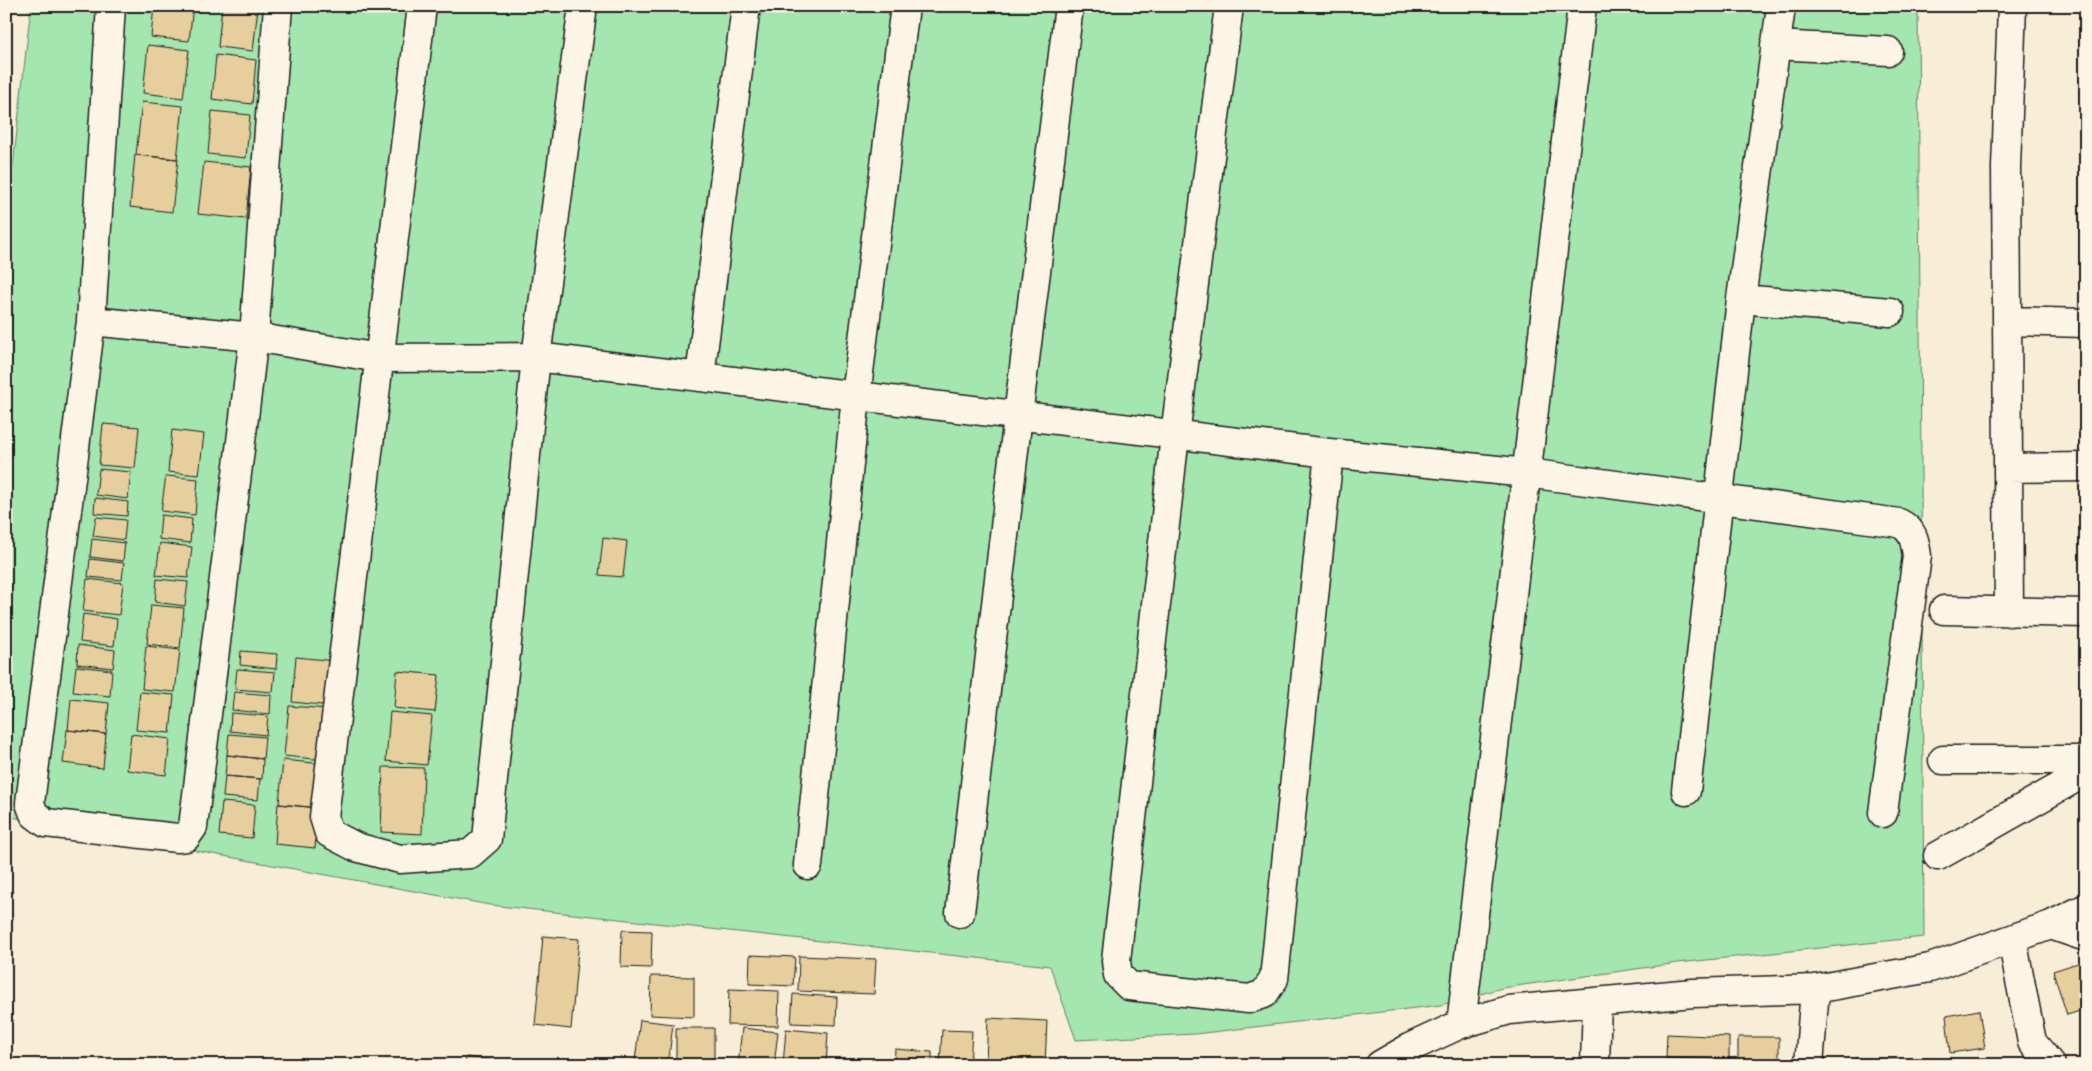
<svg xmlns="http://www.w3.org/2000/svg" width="2092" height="1071" font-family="Itim,sans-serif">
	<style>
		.green { fill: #a4e6af; stroke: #608166 }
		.building { fill: #e7cf9d; stroke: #1c1c1c }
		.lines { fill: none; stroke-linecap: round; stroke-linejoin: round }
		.street-casing { stroke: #1c1c1c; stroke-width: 31 }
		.street { stroke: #fcf5e5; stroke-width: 28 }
	</style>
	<rect width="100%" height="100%" fill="#f8edd7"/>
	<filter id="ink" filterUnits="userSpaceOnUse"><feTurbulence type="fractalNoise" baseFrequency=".02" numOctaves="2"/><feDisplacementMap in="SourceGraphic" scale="10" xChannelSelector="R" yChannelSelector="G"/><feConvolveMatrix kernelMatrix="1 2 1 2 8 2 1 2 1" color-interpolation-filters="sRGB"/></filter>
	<g filter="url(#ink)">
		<path class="green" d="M31,6H1918L1924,937L1678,963L1502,988L1441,1005L1195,1034L1076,1040L1050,966L490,905L6,816V228Z"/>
		<path class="building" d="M154,6H193L189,41L151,37Z
			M222,6L258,7L253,51L218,47Z
			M148,45L189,50L183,98L143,93Z
			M216,55L256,60L252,104L212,99Z
			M142,102L183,106L177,159L136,155Z
			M212,111L250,115L246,158L208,154Z
			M135,155L178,159L172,212L130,207Z
			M204,162L251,167L246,219L198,214Z
			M103,424L139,427L135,468L99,465Z
			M172,430L204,434L199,475L168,472Z
			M99,469L131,472L128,499L96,495Z
			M166,476L198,479L195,515L161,511Z
			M95,498L128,502L127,516L94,513Z
			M161,515L192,519L190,543L159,539Z
			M96,517L126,520L124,540L93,536Z
			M603,538L627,541L623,577L599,575Z
			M92,539L125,543L123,561L90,557Z
			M160,543L192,547L188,578L156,575Z
			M90,559L124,563L122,580L88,577Z
			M87,579L123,583L119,615L83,611Z
			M157,579L188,582L185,606L155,602Z
			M151,605L184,608L180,648L147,644Z
			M83,614L117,619L114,646L80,642Z
			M78,645L115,650L113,668L77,664Z
			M146,646L180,650L175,692L142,689Z
			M241,651L277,654L276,669L240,665Z
			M296,657L336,661L332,706L292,702Z
			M76,666L112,670L110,696L73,692Z
			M237,669L275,672L273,692L235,689Z
			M397,671L439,675L435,712L394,708Z
			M140,692L174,695L170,733L136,730Z
			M234,692L271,695L270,714L232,710Z
			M71,699L109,703L106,734L68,730Z
			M289,706L329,709L325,760L284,756Z
			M390,712L432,716L427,765L386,761Z
			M231,713L268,716L266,735L230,731Z
			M67,730L106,734L103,768L63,763Z
			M131,734L170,739L166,775L127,770Z
			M229,734L265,737L263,759L227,755Z
			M227,755L263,759L262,779L225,776Z
			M283,760L323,764L319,808L279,804Z
			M383,767L424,768L422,834L381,832Z
			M225,776L260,779L258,800L223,797Z
			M222,802L255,805L252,838L219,835Z
			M278,804L318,808L315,848L275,844Z
			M622,930L652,931L651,968L621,967Z
			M543,936L579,939L571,1029L535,1025Z
			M750,955L795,957L793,986L749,984Z
			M799,956L876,959L874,994L798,991Z
			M2081,962L2086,976V1009L2067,1015L2053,971Z
			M651,976L694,977V1017L650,1015Z
			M729,989L779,991L778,1026L728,1025Z
			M793,994L837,997L836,1025L791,1023Z
			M1979,1010L1985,1048L1950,1053L1946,1016Z
			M988,1018L1047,1021L1045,1064L986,1061Z
			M640,1020L673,1024L668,1065L635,1061Z
			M676,1028H714V1065H676Z
			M742,1028L778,1032L774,1065H738Z
			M786,1029L828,1033L826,1065H783Z
			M942,1030L972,1031L970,1065H940Z
			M1667,1034L1729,1037V1060L1666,1058Z
			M1738,1037H1779V1065H1738Z
			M895,1049L932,1052V1065H894Z
			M466,1057L508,1062L507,1065H465Z
			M1855,1058L1905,1060L1904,1065H1854Z"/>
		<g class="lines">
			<defs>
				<path id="street" d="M111,6L91,321L30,803L34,814L46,823L177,838L186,837L193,827L254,337L278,6
					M422,6L324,817L329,833L356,847L400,859L470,854L487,839L536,357L583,6
					M1229,6L1175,435L1116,961L1118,975L1129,986L1249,999L1264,994L1274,979L1329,453
					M1775,45L1888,51
					M1741,299L1890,312
					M91,321L254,337L379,358L536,357L1329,453L1527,473L1899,523C1914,530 1915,542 1917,556L1883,813
					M2008,321L2086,323
					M700,377L746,6
					M2008,468L2086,467
					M1944,610L2086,613
					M2009,612L2006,167L2012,6
					M1943,760H2086
					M1686,791L1741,299L1781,7
					M1938,856L2086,772
					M808,865L856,396L905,6
					M960,913L1018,416L1069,6
					M2051,925L2086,937
					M2012,939L2032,1042L2051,1065
					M1461,1024L1582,6
					M1380,1065L1411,1047L1461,1024L1509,1010L1693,993L1815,989L1930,968L2051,925L2086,908
					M1595,1065L1597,1002
					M1809,1065L1815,989"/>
			</defs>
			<use href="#street" class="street-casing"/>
			<use href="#street" class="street"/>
		</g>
	</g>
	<rect width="2092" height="1071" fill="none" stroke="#fcf5e5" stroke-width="25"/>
	<rect x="12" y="12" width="2067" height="1046" fill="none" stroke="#1c1c1c" stroke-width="2" filter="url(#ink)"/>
</svg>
